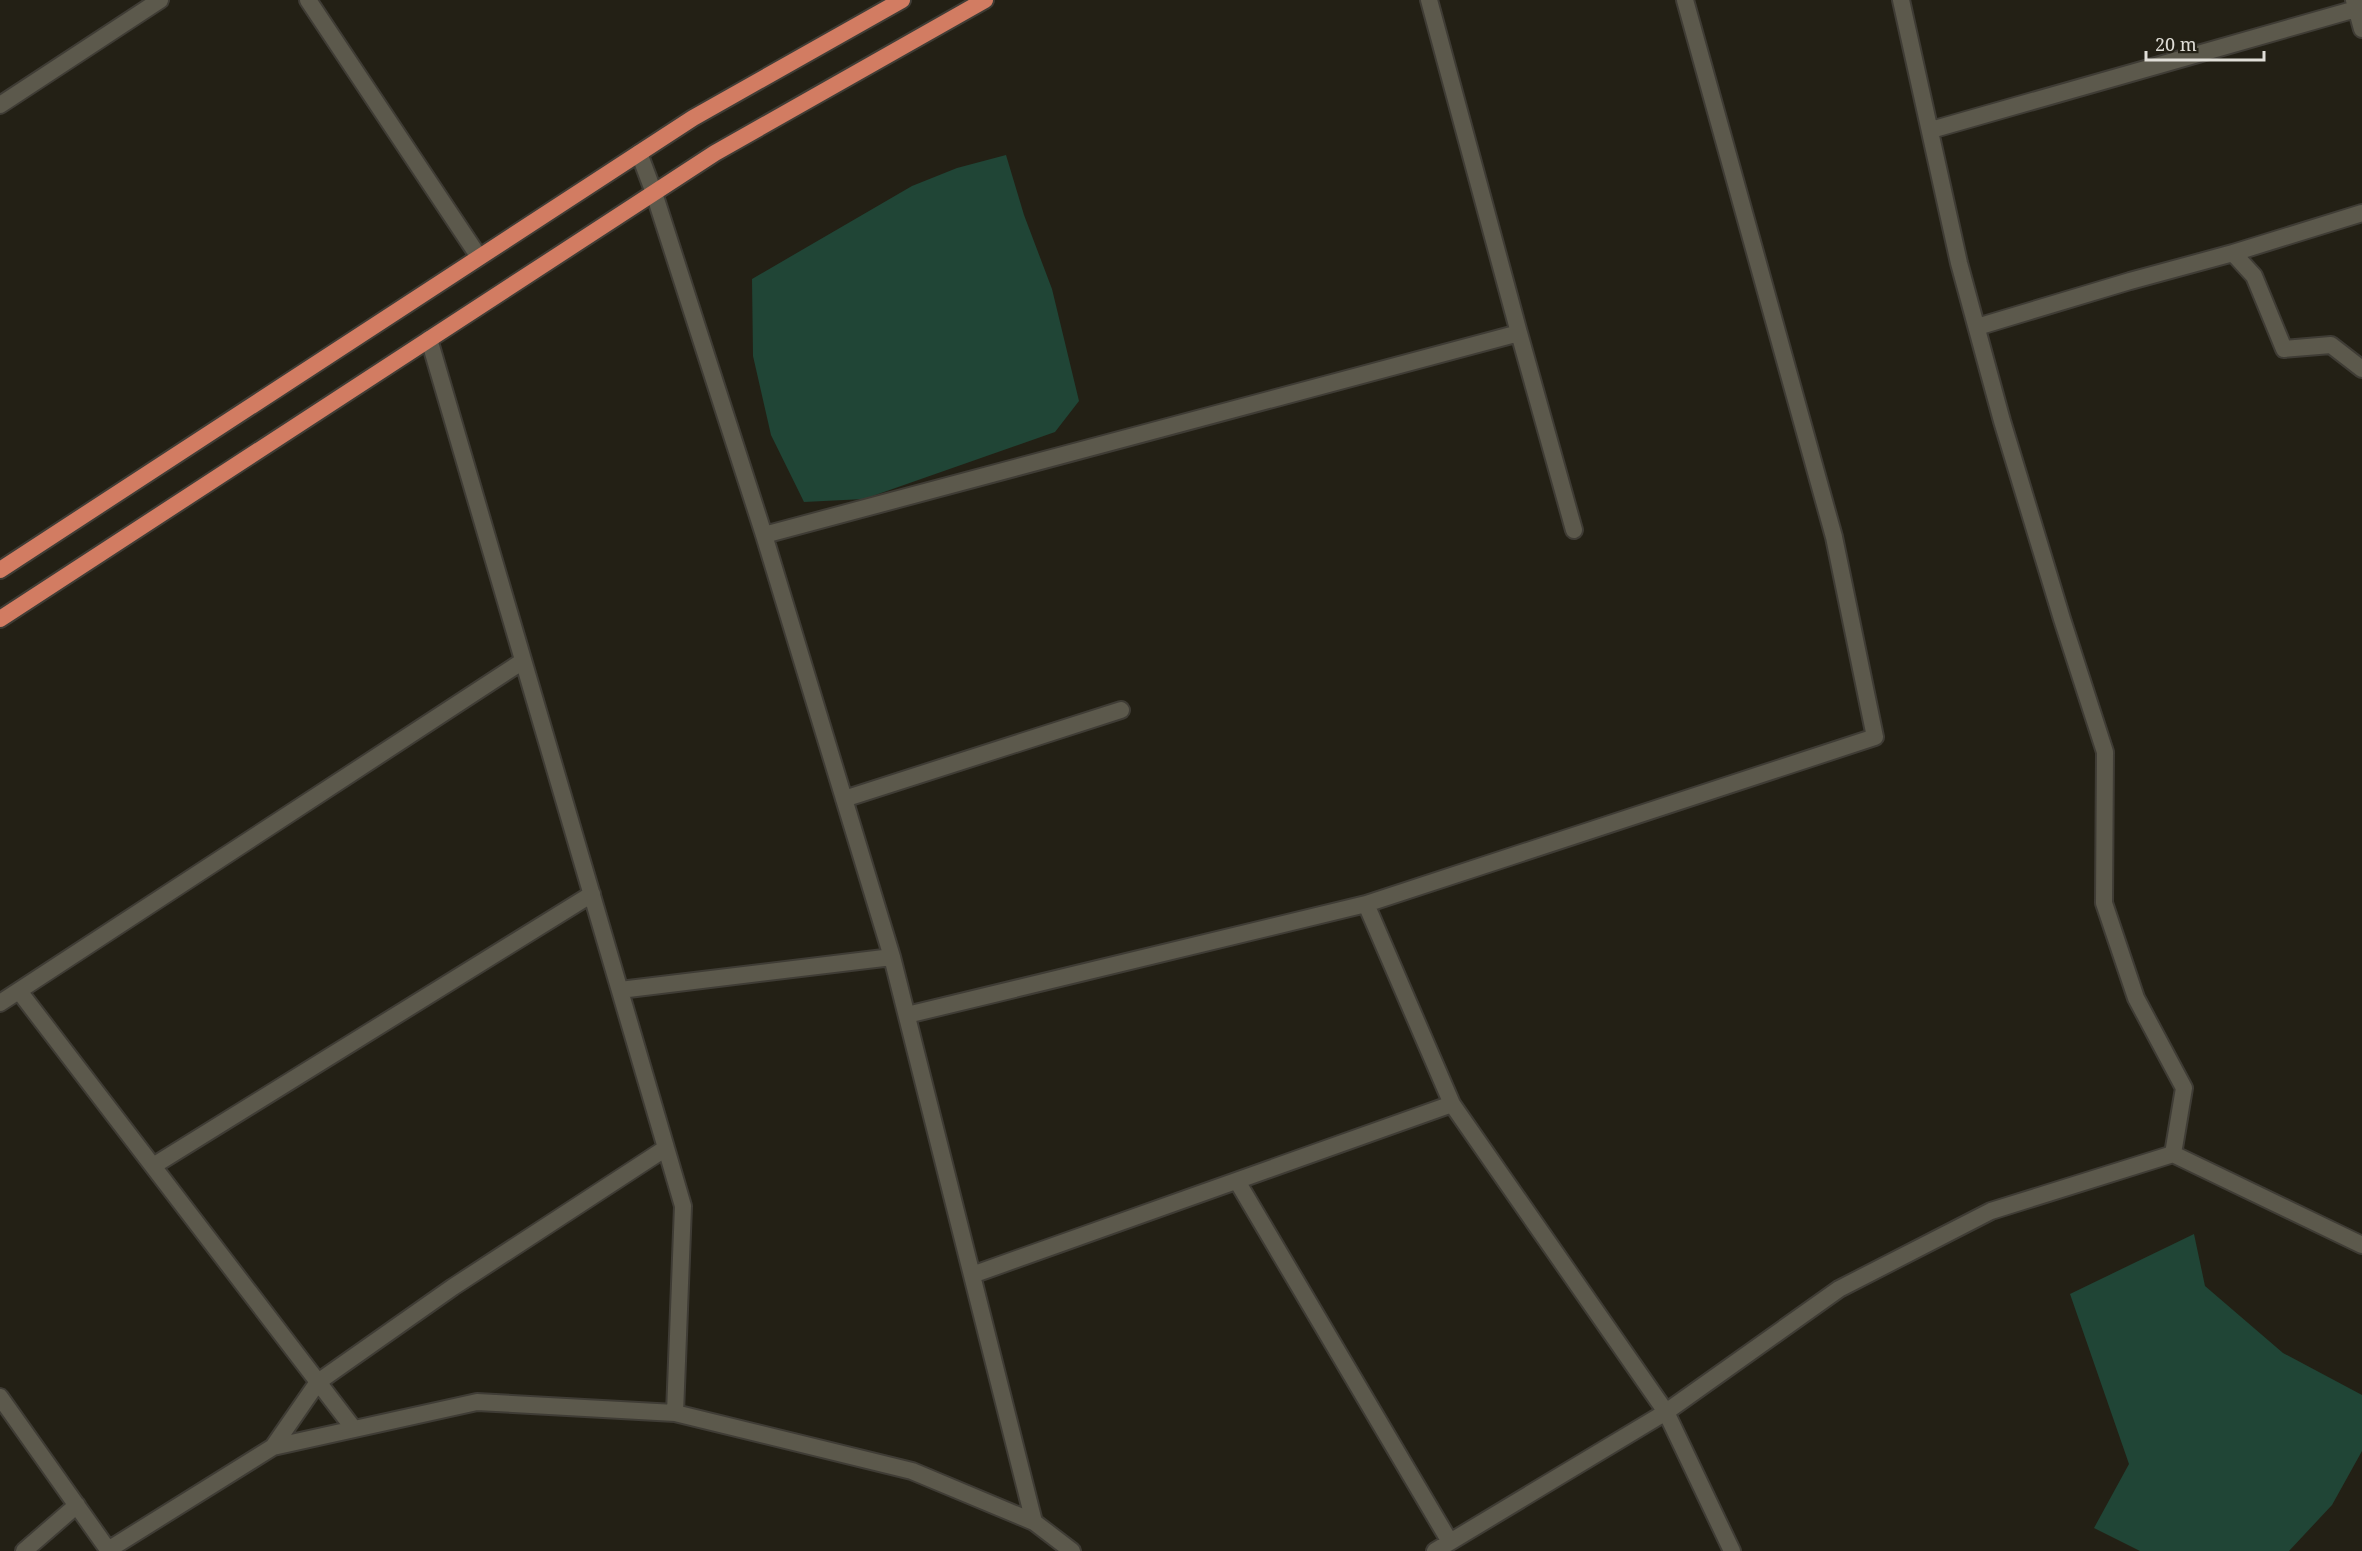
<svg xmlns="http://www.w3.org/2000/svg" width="2362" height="1551" font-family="'Noto Serif',serif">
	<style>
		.green { fill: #204536 }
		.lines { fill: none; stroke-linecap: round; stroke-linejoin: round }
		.minor-casing { stroke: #3f3c35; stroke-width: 20 }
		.trunk-casing { stroke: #3f3c35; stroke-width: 20 }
		.minor { stroke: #5c594c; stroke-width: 16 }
		.trunk { stroke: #d27c62; stroke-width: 16 }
	</style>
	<rect width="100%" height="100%" fill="#232015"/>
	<path class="green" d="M1006,155L1024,215L1052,289L1079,401L1055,432L864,499L804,502L771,435L753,356L752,279L912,186L957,168Z
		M2194,1234L2205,1286L2283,1353L2362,1395V1451L2332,1505L2289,1551H2140L2094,1528L2129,1464L2070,1294Z"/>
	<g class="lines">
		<defs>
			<path id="minor" d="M308,0L479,257
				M1429,0L1519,333
				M1901,0L1959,263L2002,421L2062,619L2105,752L2104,903L2136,998L2184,1088L2173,1154
				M2354,0L2362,29
				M0,105L160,0
				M1931,130L2356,9
				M639,153L654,193L764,535L892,957L1034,1522
				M2233,253L2362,213
				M1977,327L2130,281L2233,253L2254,276L2284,349L2331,345L2362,369
				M429,339L683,1206L675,1413
				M764,535L1519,333L1574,530
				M844,799L1121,710
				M1366,904L1875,737L1834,537L1685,0
				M620,990L892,957
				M19,991L354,1429
				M0,1003L523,661
				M907,1015L1366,904L1452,1104
				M153,1166L592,894
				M1237,1181L1450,1542
				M972,1275L1452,1104L1666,1412L1732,1551
				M0,1397L109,1551
				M273,1447L318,1382L453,1287L666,1148
				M108,1550L273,1447L477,1402L675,1413L912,1471L1034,1522L1072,1551
				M24,1551L77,1505
				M1435,1551L1666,1412L1839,1289L1991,1211L2173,1154L2362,1245"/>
			<path id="trunk" d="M0,570L693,118L902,0
				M0,619L715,153L985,0"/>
		</defs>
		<use href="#minor" class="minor-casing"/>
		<use href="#trunk" class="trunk-casing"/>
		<use href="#minor" class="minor"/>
		<use href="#trunk" class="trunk"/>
	</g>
	<path d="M2146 51v9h118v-9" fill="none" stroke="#e0ded7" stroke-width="3"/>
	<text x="2155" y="51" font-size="18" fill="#e0ded7" stroke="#232015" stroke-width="4.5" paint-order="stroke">20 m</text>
</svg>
